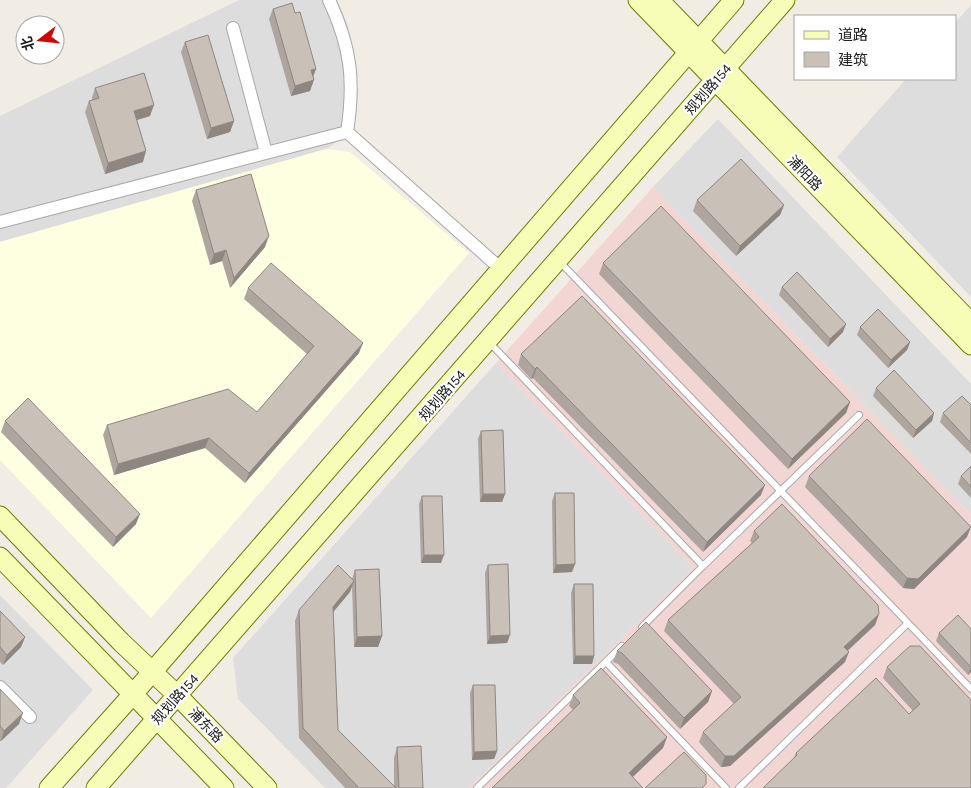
<svg xmlns="http://www.w3.org/2000/svg" width="971" height="788" font-family="Karla,'Noto Sans SC',sans-serif">
	<style>
		.residential { fill: #dedddd }
		.commercial { fill: #f2d6d4 }
		.education { fill: #feffe0 }
		.lines { fill: none; stroke-linecap: round; stroke-linejoin: round }
		.lane-casing { stroke: #a7a7a7; stroke-width: 8 }
		.street-casing { stroke: #a7a7a7; stroke-width: 14 }
		.secondary-casing { stroke: #6c7d00; stroke-width: 21 }
		.lane { stroke: #fff; stroke-width: 6 }
		.street { stroke: #fff; stroke-width: 12 }
		.secondary { stroke: #f7fdb7; stroke-width: 19 }
		.wall { fill: #ada59e }
		.shaded-wall { fill: #8d8681 }
		.building { fill: #c9c0b8; stroke: #8d8681 }
		.labels { text-anchor: middle; stroke-width: 4.5; stroke-linejoin: round; paint-order: stroke }
		.street-label { font-size: 14px; fill: #202020; stroke: #fff }
	</style>
	<rect width="100%" height="100%" fill="#f1ede5"/>
	<path class="residential" d="M239,0H337L348,25L355,69L354,131L326,149L0,242V116Z
		M971,5V297L837,157L906,79H955V23Z
		M718,119L971,384V515L653,187Z
		M496,363L693,568L469,788H325L238,699L233,658Z
		M0,595L93,690L6,788H0Z"/>
	<path class="commercial" d="M653,187L971,515V788H469L693,568L496,363Z"/>
	<path class="education" d="M326,149L350,152L469,253L151,618L0,460V242Z"/>
	<g class="lines">
		<defs>
			<path id="lane" d="M559,261L908,623L739,788
				M489,342L703,566L859,415
				M908,623L971,689
				M642,627L703,566
				M606,662L726,788
				M477,788L622,646"/>
			<path id="street" d="M329,0C351,47 355,81 347,132
				M233,28L266,153
				M0,222L347,132L501,269
				M0,687L30,717"/>
			<path id="secondary" d="M638,0L971,345
				M659,0L971,323
				M0,516L121,642L178,696L267,788
				M0,557L224,788
				M49,788L134,693L734,0
				M96,788L785,0"/>
		</defs>
		<use href="#lane" class="lane-casing"/>
		<use href="#street" class="street-casing"/>
		<use href="#secondary" class="secondary-casing"/>
		<use href="#lane" class="lane"/>
		<use href="#street" class="street"/>
		<use href="#secondary" class="secondary"/>
	</g>
	<path class="wall" d="M273,9L295,13L316,69L313,77L310,91L291,96L269,19Z
		M185,42L234,121L230,132L207,139L181,52Z
		M95,88L150,116L137,120L143,162L105,174L85,112L89,101L92,100V98Z
		M196,190L265,247L230,288L222,261L210,265L192,201Z
		M697,200L784,205L780,215L736,256L693,211Z
		M603,263L850,402L846,413L788,469L599,274Z
		M782,287L843,332L828,347L779,295Z
		M248,288L359,353L245,483L205,448L114,475L103,435L107,425L257,412L307,354L244,299Z
		M860,327L910,342L907,350L888,368L857,335Z
		M521,354L761,495L703,552L533,378L531,379L518,365Z
		M876,388L934,413L932,421L913,438L873,396Z
		M971,405V454L940,422L943,413Z
		M5,421L136,524L113,547L1,432Z
		M481,431L505,494L502,502H480L478,439Z
		M971,466V498L958,484L961,476Z
		M809,476L967,537L914,589L903,588L805,487Z
		M555,493L575,564L572,572L553,573L552,501Z
		M422,496L441,563H421L419,504Z
		M754,531L879,614L875,625L848,650L845,662L730,766L721,767L699,742L703,732L734,704L664,631L668,620L752,543L750,541Z
		M488,565L510,635L507,643L487,644L485,573Z
		M355,570L382,636L378,647H354L352,586L350,592L333,612L338,730L394,787V758L397,747L423,788H345L299,738L295,621L299,610L352,579Z
		M574,584L594,656L592,664H573L571,593Z
		M0,611L25,637L21,647L3,665L0,662Z
		M971,629V672L968,675L936,641L939,633Z
		M617,651L712,691L708,702L680,729L618,664L613,662Z
		M887,667L971,700L794,757L796,753L909,714L913,711L883,678Z
		M473,685L497,751L494,759L472,760L470,693Z
		M0,689L19,724L1,741H0Z
		M573,695L667,737L663,748L633,777L492,788L573,710L569,706Z"/>
	<path class="shaded-wall" d="M316,69L312,79L311,70Z
		M314,80L310,91L291,96L295,86Z
		M154,105L150,116L130,122L134,111Z
		M234,121L230,132L207,139L211,128Z
		M146,151L143,162L105,174L108,163Z
		M784,205L780,215L736,256L740,246Z
		M269,236L265,247L230,288L234,278Z
		M226,250L222,261L210,265L214,254Z
		M846,324L843,332L828,347L830,339Z
		M910,342L907,350L888,368L891,360Z
		M363,343L359,353L245,483L249,473Z
		M537,367L533,378L531,379L535,369Z
		M850,402L846,413L788,469L792,459Z
		M934,413L932,421L913,438L916,430Z
		M209,438L205,448L114,475L118,464Z
		M765,485L761,495L703,552L707,542Z
		M483,494H505L502,502H480Z
		M140,514L136,524L113,547L116,537Z
		M971,527L967,537L914,589L903,588L907,578Z
		M424,555H444L441,563H421Z
		M575,564L572,572L553,573L556,565Z
		M354,581L350,592L329,617L333,607Z
		M879,614L875,625L841,657L844,647Z
		M510,635L507,643L487,644L490,636Z
		M382,636L378,647H354L357,637Z
		M25,637L21,647L3,665L7,655Z
		M849,652L845,662L730,766L721,767L725,756Z
		M575,656H594L592,664H573Z
		M971,667V672L968,675Z
		M712,691L708,702L680,729L684,718Z
		M23,713L19,724L1,741L4,731Z
		M667,737L663,748L625,784L629,773Z
		M497,751L494,759L472,760L474,752Z"/>
	<path class="building" d="M292,3L295,13L300,12L316,69L311,70L314,80L295,86L273,9Z
		M208,35L234,121L211,128L185,42Z
		M144,73L154,105L134,111L146,151L108,163L89,101L99,98L95,88Z
		M741,159L784,205L740,246L697,200Z
		M251,174L269,236L234,278L226,250L214,254L196,190Z
		M661,206L850,402L792,459L603,263Z
		M271,263L363,343L249,473L209,438L118,464L107,425L228,389L257,412L314,346L248,288Z
		M797,272L846,324L830,339L782,287Z
		M582,296L765,485L707,542L537,367L535,369L521,354Z
		M878,309L910,342L891,360L860,327Z
		M894,370L934,413L916,430L876,388Z
		M962,396L971,405V443L943,413Z
		M28,398L140,514L116,537L5,421Z
		M867,419L971,527L918,579L907,578L809,476Z
		M503,430L505,494H483L481,431Z
		M971,466V487L961,476Z
		M555,493H574L575,564L556,565Z
		M422,496H442L444,555H424Z
		M782,504L878,605L879,614L844,647L849,652L734,756H725L703,732L741,697L668,620L759,537L754,531Z
		M508,564L510,635L490,636L488,565Z
		M338,565L354,581L333,607L338,730L396,788H359L303,728L299,610Z
		M379,569L382,636L357,637L355,570Z
		M574,584H593L594,656H575Z
		M0,611L25,637L7,655L0,647Z
		M958,615L971,629V667L939,633Z
		M646,622L712,691L684,718L622,653L617,651Z
		M910,646H920L971,700V788H763L797,755L796,753L876,678L909,714L920,704L887,667Z
		M601,668L667,737L629,773L643,788H492L580,703L573,695Z
		M473,685H495L497,751L474,752Z
		M0,689L23,713L4,731L0,726Z
		M421,746L423,788H399L397,747Z
		M684,752L706,775V784L702,788H645Z"/>
	<g class="labels">
		<g class="street-label">
			<text transform="translate(708 89) rotate(-49)" y="5">规划路154</text>
			<text transform="translate(805 173) rotate(46)" y="5">浦阳路</text>
			<text transform="translate(442 395) rotate(-49)" y="5">规划路154</text>
			<text transform="translate(175 699) rotate(-48)" y="5">规划路154</text>
			<text transform="translate(206 725) rotate(46)" y="5">浦东路</text>
		</g>
	</g>
	<rect x="794" y="15" width="162" height="65" fill="#ffffff" stroke="#a6a6a6"/>
	<rect x="804" y="31" width="25" height="8" fill="#f7fdb7" stroke="#a6a6a6"/>
	<text x="838" y="40" font-size="15" fill="#202020">道路</text>
	<rect x="804" y="52" width="25" height="15" fill="#c9c0b8" stroke="#a6a6a6"/>
	<text x="838" y="65" font-size="15" fill="#202020">建筑</text>
	<g transform="translate(40 40) rotate(254)"><circle r="24" fill="#ffffff" stroke="#a6a6a6"/>
	<path d="M0-4L9 19L0 12L-9 19Z" fill="#cf0600"/>
	<text y="-8" font-size="14" font-weight="bold" text-anchor="middle" fill="#202020">北</text>
	</g>
</svg>
